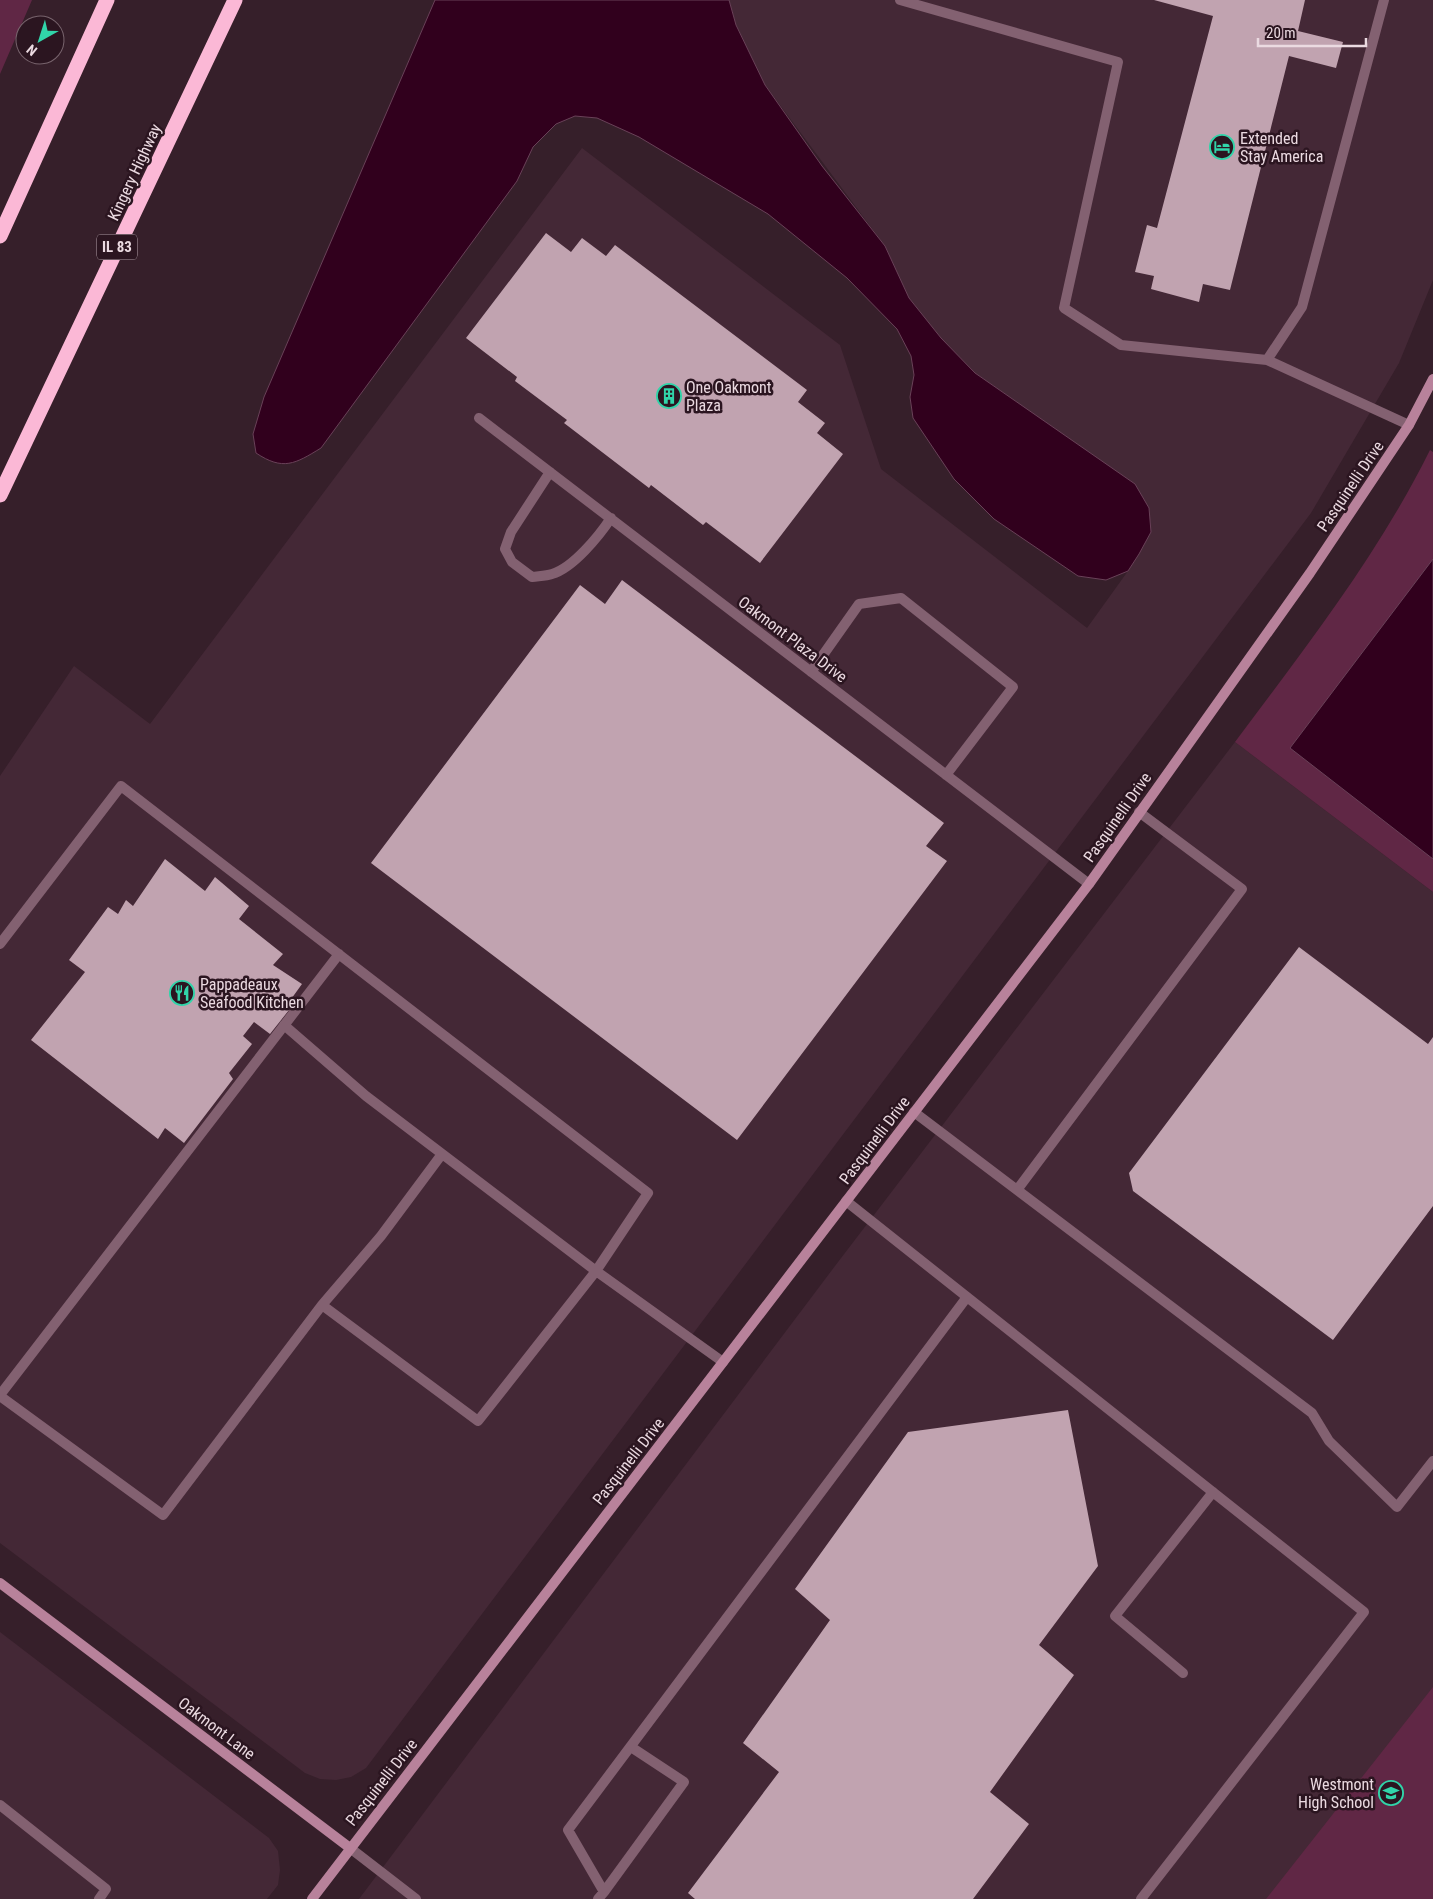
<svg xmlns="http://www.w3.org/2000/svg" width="1433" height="1899" font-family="'Roboto Condensed',sans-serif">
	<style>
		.built { fill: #442836 }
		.green { fill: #602745 }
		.water { fill: #31001d; stroke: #694158 }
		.building { fill: #c1a3b0 }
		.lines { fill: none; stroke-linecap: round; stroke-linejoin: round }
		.lane { stroke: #836171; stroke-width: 10 }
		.street { stroke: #836171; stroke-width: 10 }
		.secondary { stroke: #b8829b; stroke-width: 10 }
		.highway { stroke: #fbb8d6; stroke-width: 15 }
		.labels { text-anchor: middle; stroke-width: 5; stroke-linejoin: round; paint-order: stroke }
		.shield { fill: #2b1520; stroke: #b19fa7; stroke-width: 1 }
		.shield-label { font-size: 15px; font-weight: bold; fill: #ebdae1 }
		.poi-label { font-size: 16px; fill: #ebdae1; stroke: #2b1520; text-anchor: start }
		.street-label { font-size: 16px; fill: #ebdae1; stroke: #2b1520 }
	</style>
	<rect width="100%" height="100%" fill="#361f2a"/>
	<path class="built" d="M729,0H1433V280L1399,363L1311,513L366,1768L351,1777L336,1780L320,1779L305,1773L0,1543V776L74,666L150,724L582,148L840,345L881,469L1087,628L1128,571L1151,532L1149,508L1134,484L975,373L941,338L909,298L885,246L765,85L736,25Z
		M1235,742L1433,892V1899H359L835,1266Z
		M0,1632L269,1838L278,1851L280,1870L278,1885L267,1899H0Z"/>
	<path class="green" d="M0,0H32L0,74Z
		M1430,450L1433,452V892L1235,742C1305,648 1378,555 1430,450Z
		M1433,1687V1899H1266Z"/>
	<path class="water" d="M435,0H729L736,25L765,85L822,166L885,246L909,298L941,338L975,373L1135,484L1149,508L1151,532L1139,554L1128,571L1106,580L1078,576L994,519L954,479L913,418L910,397L914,375L911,356L897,329L847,278L768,214L639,137L597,118L575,116L556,124L533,147L517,181L321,448C295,464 283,471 256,453L253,434L264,397Z
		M1433,559V859L1290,748Z"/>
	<path class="building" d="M1154,0H1305L1298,31L1343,42L1336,68L1289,56L1230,290L1203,284L1199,302L1151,289L1154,276L1135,272L1147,225L1157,228L1213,16Z
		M546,233L571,252L582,238L606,256L615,245L807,390L798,402L825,423L817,433L843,454L760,563L706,522L703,525L651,485L649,488L564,423L567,420L515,381L517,377L466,338Z
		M622,580L944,823L926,846L947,861L737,1140L371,863L580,585L605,604Z
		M165,859L205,891L215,877L249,906L239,919L283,954L273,965L302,984L289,1002L293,1005L270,1034L254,1022L243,1036L252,1044L229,1073L233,1079L184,1143L165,1128L158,1139L31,1040L85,972L69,960L108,907L118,914L126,900L133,906Z
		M1299,947L1428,1044L1433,1037V1206L1333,1340L1133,1191L1129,1173Z
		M1068,1410L1098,1566L1039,1645L1074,1675L990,1792L1029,1824L973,1899H695L688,1893L779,1772L743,1743L830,1620L795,1589L908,1432Z"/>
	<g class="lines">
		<path class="lane" d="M900,0L1118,62L1064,308L1121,345L1267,360L1409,425
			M1267,360L1302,307L1384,0
			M479,418L1089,884
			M550,472L511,532L505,549L512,562L532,577C539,576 546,576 552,574C573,568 599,536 611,518
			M811,672L859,604L901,598L1013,687L946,775
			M0,944L121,786L648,1193L596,1271L723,1362
			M284,1025L366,1096L596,1271L478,1421L322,1305
			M914,1112L1312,1413L1329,1441L1397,1507L1433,1461
			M1017,1190L1242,889L1139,812
			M846,1201L1364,1612L1141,1899
			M0,1395L339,954
			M0,1396L163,1515L322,1305L381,1236L442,1154
			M1183,1673L1115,1616L1213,1492
			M0,1805L106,1889L99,1899
			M604,1892L684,1782L631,1747
			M598,1899L604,1892L568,1830L967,1297"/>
		<path class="street" d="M350,1848L416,1899"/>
		<path class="secondary" d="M0,1583L350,1848
			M312,1899L1089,884L1310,573L1409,425L1433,379"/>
		<path class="highway" d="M0,236L107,0
			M0,495L235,0"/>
	</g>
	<defs>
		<symbol id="hotel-ring" viewBox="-11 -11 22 22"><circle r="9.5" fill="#2b1520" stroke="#31d4a9" stroke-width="1.5"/><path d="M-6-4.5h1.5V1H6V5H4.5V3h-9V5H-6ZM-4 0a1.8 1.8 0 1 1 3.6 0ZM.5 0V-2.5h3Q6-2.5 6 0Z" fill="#31d4a9"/></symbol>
		<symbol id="building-ring" viewBox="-11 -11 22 22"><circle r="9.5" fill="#2b1520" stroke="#31d4a9" stroke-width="1.5"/><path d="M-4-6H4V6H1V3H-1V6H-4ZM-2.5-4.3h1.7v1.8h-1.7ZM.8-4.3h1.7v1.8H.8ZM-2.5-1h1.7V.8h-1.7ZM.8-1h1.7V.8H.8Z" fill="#31d4a9"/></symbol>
		<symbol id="restaurant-ring" viewBox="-11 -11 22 22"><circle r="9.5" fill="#2b1520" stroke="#31d4a9" stroke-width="1.5"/><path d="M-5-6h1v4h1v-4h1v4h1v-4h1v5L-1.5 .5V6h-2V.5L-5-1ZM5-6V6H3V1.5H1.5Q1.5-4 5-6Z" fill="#31d4a9"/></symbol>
		<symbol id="school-ring" viewBox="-11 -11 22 22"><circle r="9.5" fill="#2b1520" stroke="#31d4a9" stroke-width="1.5"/><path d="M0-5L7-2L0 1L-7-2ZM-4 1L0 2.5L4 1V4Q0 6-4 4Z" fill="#31d4a9"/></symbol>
	</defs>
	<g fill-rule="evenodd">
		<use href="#hotel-ring" x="1208" y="133" width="28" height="28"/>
		<use href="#building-ring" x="655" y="382" width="28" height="28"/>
		<use href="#restaurant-ring" x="168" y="979" width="28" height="28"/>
		<use href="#school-ring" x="1377" y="1779" width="28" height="28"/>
	</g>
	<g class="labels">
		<rect class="shield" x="97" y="234.5" width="40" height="25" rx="4"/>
		<g class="shield-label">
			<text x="117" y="252">IL 83</text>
		</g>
		<g class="poi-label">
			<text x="1240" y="144">Extended<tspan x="1240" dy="18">Stay America</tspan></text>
			<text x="686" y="393">One Oakmont<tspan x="686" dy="18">Plaza</tspan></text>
			<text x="200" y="990">Pappadeaux<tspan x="200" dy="18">Seafood Kitchen</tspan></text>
			<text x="1374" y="1790" text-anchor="end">Westmont<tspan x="1374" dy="18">High School</tspan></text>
		</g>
		<g class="street-label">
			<text transform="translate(134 172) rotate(-65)" y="6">Kingery Highway</text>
			<text transform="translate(1350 486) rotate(-56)" y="6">Pasquinelli Drive</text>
			<text transform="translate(793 639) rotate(37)" y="6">Oakmont Plaza Drive</text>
			<text transform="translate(1117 817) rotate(-55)" y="6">Pasquinelli Drive</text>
			<text transform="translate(874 1140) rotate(-53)" y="6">Pasquinelli Drive</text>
			<text transform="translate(628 1461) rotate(-52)" y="6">Pasquinelli Drive</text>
			<text transform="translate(217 1728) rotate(37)" y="6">Oakmont Lane</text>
			<text transform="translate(381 1782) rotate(-52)" y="6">Pasquinelli Drive</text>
		</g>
	</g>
	<g transform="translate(40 40) rotate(219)"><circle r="24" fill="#2b1520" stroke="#78646d"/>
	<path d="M0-4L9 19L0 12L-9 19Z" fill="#31d4a9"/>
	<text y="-8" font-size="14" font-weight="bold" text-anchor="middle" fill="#ebdae1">N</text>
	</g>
	<path d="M1258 38v8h108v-8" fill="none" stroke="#ebdae1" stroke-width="2.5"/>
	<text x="1266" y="38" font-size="15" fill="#ebdae1" stroke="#2b1520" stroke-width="4" paint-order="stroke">20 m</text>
</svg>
